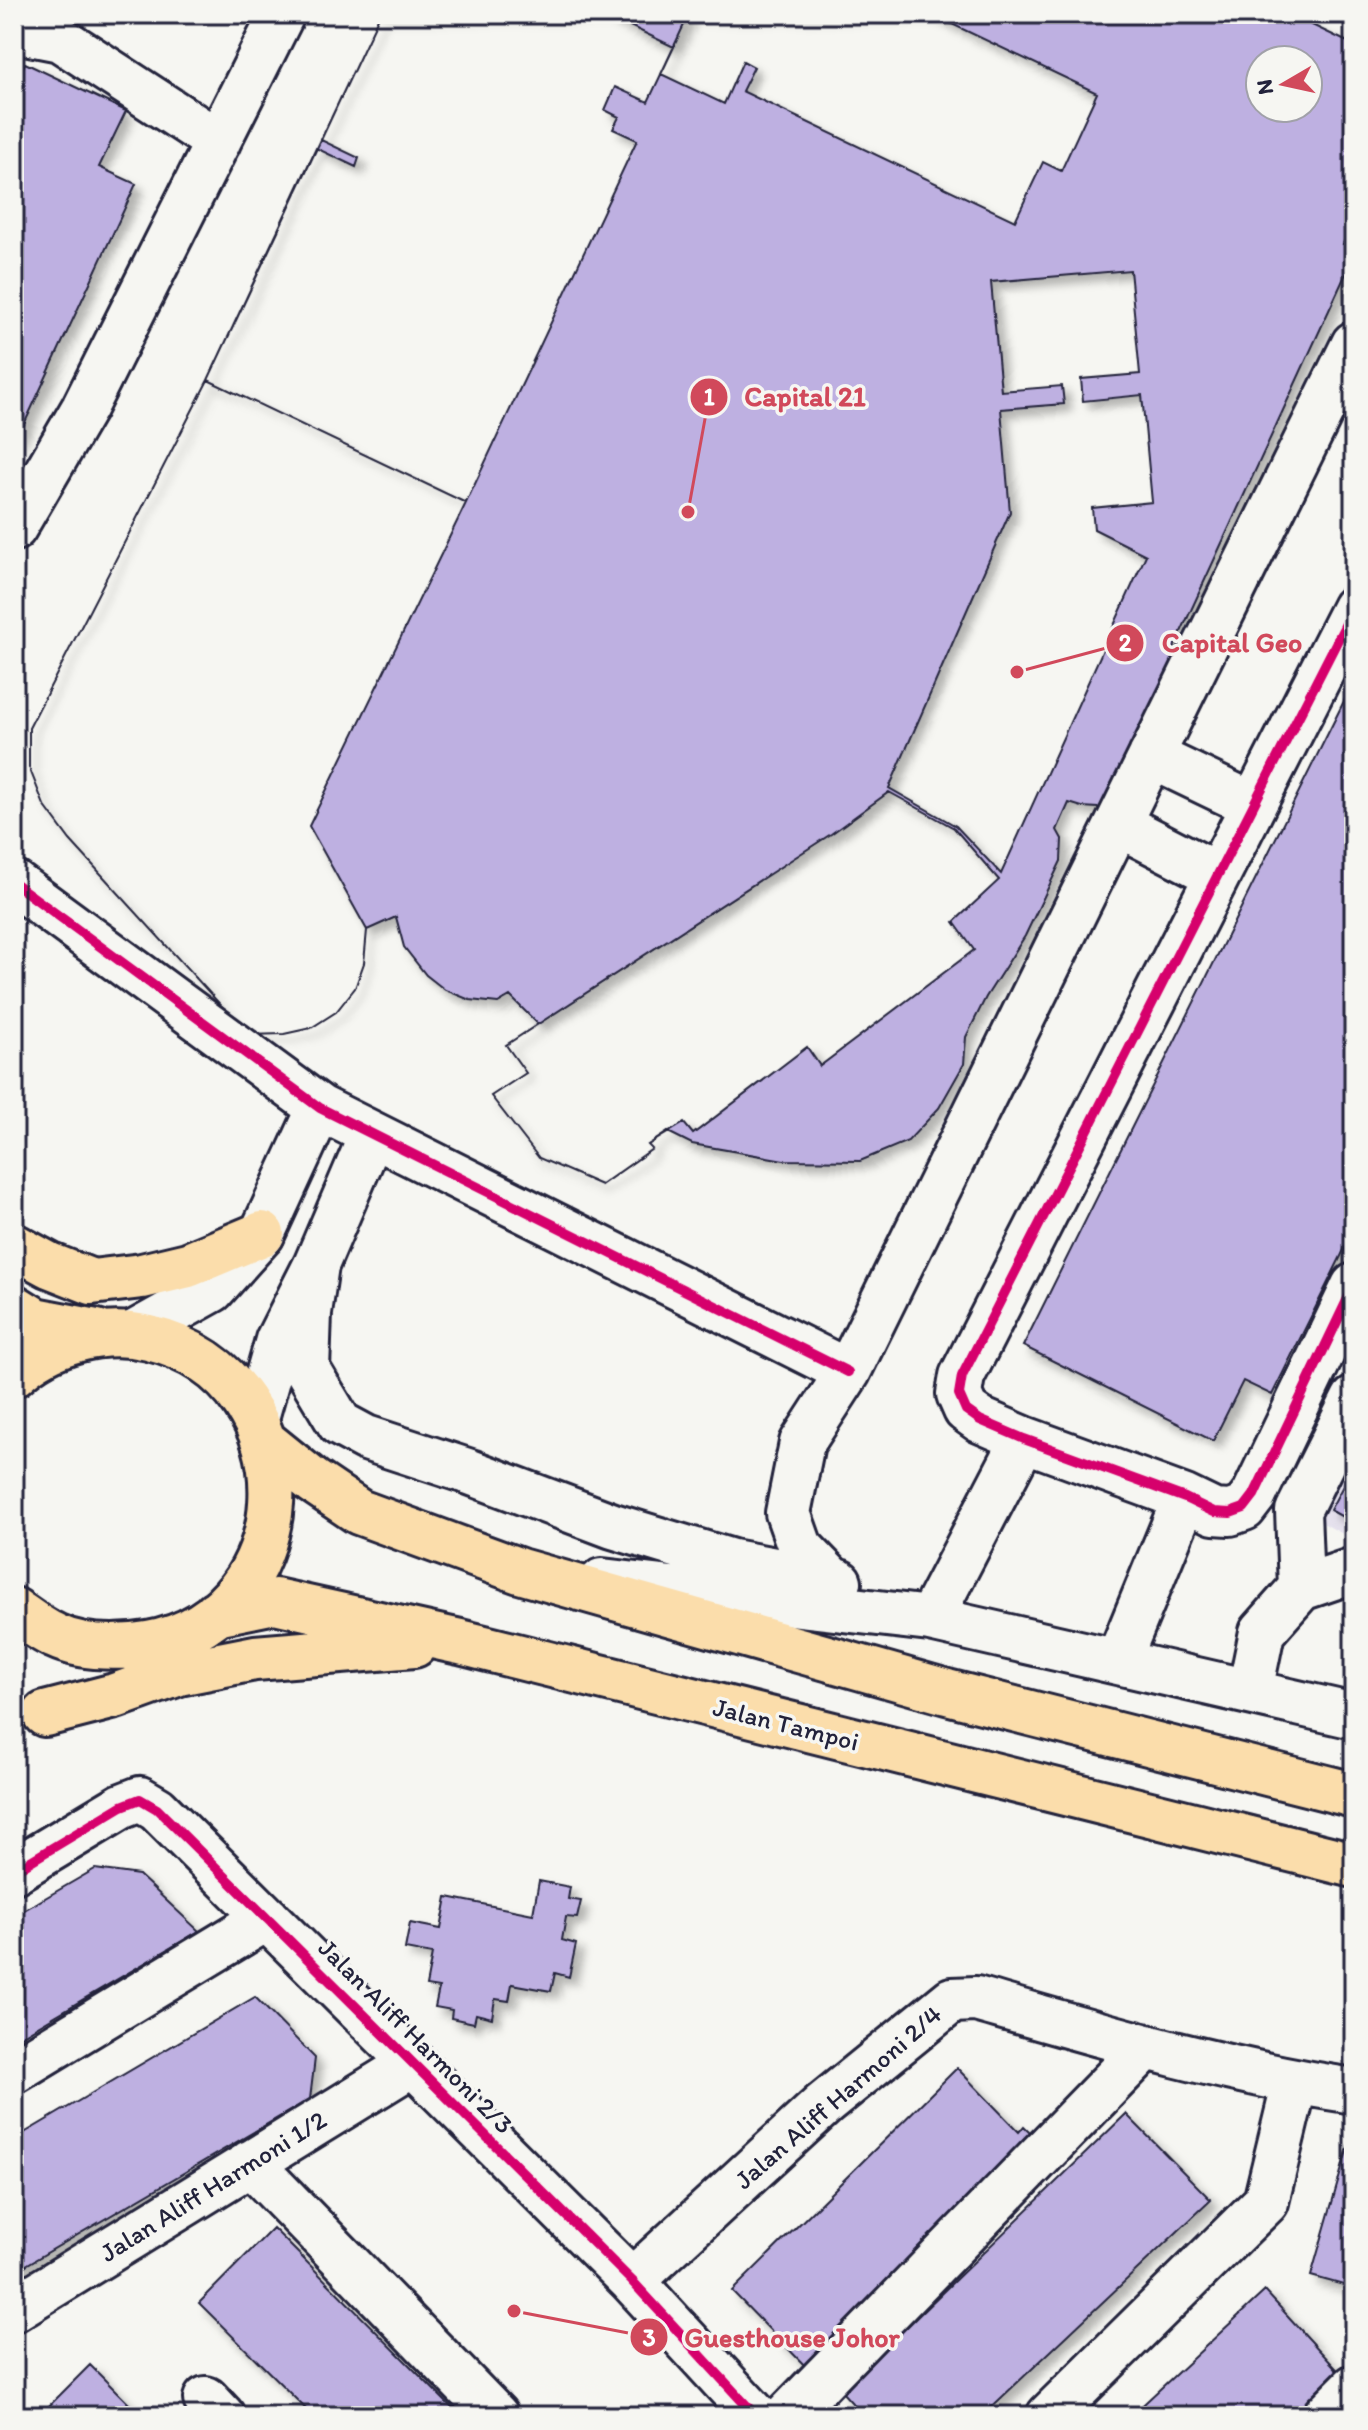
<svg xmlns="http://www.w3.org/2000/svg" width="1368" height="2430" font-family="Itim,sans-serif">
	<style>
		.built { fill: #e5e1ed }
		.building { fill: #beb0e1; stroke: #22223b; stroke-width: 2; fill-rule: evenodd; filter: url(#shadow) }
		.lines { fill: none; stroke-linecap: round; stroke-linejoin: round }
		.minor-casing { stroke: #22223b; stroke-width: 50 }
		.major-casing { stroke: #22223b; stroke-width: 50 }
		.minor { stroke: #f6f6f2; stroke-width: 44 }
		.major { stroke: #fbddab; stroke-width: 44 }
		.cycleway-casing { stroke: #f6f6f2; stroke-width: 15 }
		.cycleway { stroke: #d6006c; stroke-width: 10 }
		.labels { text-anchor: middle; stroke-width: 7; stroke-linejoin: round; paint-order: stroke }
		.street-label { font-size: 26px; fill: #22223b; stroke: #f6f6f2 }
		.leader { fill: none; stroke: #d1495b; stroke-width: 3 }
		.callout-dot { fill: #d1495b; stroke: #f6f6f2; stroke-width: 3 }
		.mark-label { font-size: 24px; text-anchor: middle; font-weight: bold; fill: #fff }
		.callout-label { font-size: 28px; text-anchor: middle; font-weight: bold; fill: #d1495b; stroke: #f6f6f2; stroke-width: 7; stroke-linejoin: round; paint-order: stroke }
	</style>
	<defs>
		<filter id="shadow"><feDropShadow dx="7" dy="7" stdDeviation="4" flood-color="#0004"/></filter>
	</defs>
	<rect width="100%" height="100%" fill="#f6f6f2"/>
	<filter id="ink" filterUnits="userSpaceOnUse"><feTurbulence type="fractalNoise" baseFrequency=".0125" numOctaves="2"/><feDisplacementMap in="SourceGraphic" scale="16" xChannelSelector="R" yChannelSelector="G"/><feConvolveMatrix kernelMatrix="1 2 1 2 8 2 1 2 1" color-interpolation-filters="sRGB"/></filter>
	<g filter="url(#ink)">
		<path class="built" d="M1354,1426V1540L1308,1515Z"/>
		<path class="building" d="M380,14H605L674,47L648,102L615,87L605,110L619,117L613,129L637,140L466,503L208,380L316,148L356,167L359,158L321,140Z
			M380,14H1289L1354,45V221L1343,244L1354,248V256L1175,645L1170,678L1114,798L1098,808L1082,807L1069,803L1057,830L1062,839L1061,861L1025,936L986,997L966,1037L964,1064L939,1108L908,1141L860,1161L784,1160L692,1144L668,1132L648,1145L652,1149L601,1185L539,1158L491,1096L526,1073L506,1045L538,1024L510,996L498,1003L470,1000L445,990L426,975L404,947L396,917L367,930L364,963L355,988L336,1012L311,1028L284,1034L248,1035L70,840L44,805L29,767V728L208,380ZM1260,60H1308V108H1260Z
			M689,14H931L1097,93L1061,171L1043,162L1015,221L742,91L754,67L743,61L724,104L661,74Z
			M25,63L126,111L99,167L136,184L14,446V86Z
			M1130,270L1140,374L1081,379L1083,401L1142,395L1152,502L1092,508L1094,529L1146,555L1001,874L956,826L889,788L1010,512L1001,409L1064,404L1062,386L1001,391L991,282Z
			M208,380L466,503L309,826L367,930L364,963L355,988L336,1012L311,1028L284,1034L248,1035L70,840L44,805L29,767V728Z
			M1354,681V1230L1272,1395L1243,1381L1213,1441L1023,1346Z
			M889,792L954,828L999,880L954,922L974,950L820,1066L807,1047L693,1134L684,1123L648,1145L652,1149L601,1185L539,1158L491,1096L526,1073L506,1045L831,834Z
			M1354,1465V1523L1330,1510Z
			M95,1869L139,1875L199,1931L14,2040V1916Z
			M539,1881L570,1887L568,1899L581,1901L577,1918L566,1917L562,1940L576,1944L569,1977L555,1973L551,1991L512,1984L509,2001L495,1999L492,2018L476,2014L474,2023L451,2018L452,2010L435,2007L439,1988L426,1986L432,1954L405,1949L410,1923L441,1929L447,1897L533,1914Z
			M255,1997L315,2058L310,2099L14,2272V2139Z
			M957,2068L1019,2132L1024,2126L1040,2142L810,2371L732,2291Z
			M1126,2114L1211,2200L982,2416H864L841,2391Z
			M1354,2126V2288L1311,2276Z
			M273,2228L460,2416H313L199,2303Z
			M1265,2291L1344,2377L1302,2416H1131Z
			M90,2365L141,2416H39Z"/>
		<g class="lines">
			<defs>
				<path id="minor" d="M14,30L60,39L218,142
					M14,528L84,408L282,14
					M1354,608L962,1376L959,1394L966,1410L980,1420L1024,1439L1185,1498L1214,1512L1230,1513L1244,1508L1254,1495L1354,1286
					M1151,756L1253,805
					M1118,824L1217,875
					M14,883L320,1108L848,1372
					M316,1265L309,1313L307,1369L340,1424L366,1438L470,1472L613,1526L732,1562L839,1582
					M133,1334L212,1290L262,1234L320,1108
					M256,1418L278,1340L316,1265L372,1134
					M602,1581L930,1619L1354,1716
					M833,1581L800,1547L788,1513L802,1443L848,1372L1354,344
					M1301,1588L1298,1511L1354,1399
					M930,1619L1024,1439
					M1118,1661L1185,1498
					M1250,1691L1262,1632L1301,1588L1354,1570
					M14,1871L122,1806L140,1799L157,1809L632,2281L756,2416
					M14,2071L267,1918
					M250,2163L496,2416
					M632,2281L824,2104L952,2000L976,1999C1101,2035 1225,2072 1354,2091
					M14,2309L412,2064
					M206,2399L222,2416
					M787,2416L1145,2048
					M1049,2416L1266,2202L1295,2082
					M1325,2416L1354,2387"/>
				<path id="major" d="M14,1246L49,1265L92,1282L142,1276L188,1265L262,1234
					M14,1307L35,1320L97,1332
					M14,1374C49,1341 102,1327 149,1338C322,1379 307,1631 133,1646C108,1648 78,1647 55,1636C41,1630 27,1619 14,1610
					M266,1443L313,1481L359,1512L520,1571L947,1692L1354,1795
					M216,1613L275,1601L460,1642L1354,1865
					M45,1714L115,1696L179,1673L255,1658L414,1645"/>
			</defs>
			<use href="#minor" class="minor-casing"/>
			<use href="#major" class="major-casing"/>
			<use href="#minor" class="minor"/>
			<use href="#major" class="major"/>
			<defs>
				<path id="cycleway" d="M1354,608L962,1376L959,1394L966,1410L980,1420L1024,1439L1185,1498L1214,1512L1230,1513L1244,1508L1254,1495L1354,1286
					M14,883L320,1108L848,1372
					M14,1871L122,1806L140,1799L157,1809L632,2281L756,2416"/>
			</defs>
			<use href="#cycleway" class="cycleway-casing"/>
			<use href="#cycleway" class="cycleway"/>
		</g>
	</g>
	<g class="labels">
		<g class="street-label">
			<text transform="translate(786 1724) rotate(14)" y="9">Jalan Tampoi</text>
			<text transform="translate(416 2036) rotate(45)" y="9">Jalan Aliff Harmoni 2/3</text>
			<text transform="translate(838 2097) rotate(-41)" y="9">Jalan Aliff Harmoni 2/4</text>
			<text transform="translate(213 2186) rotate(-32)" y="9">Jalan Aliff Harmoni 1/2</text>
		</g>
	</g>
	<path class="leader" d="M688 512L709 397M1017 672L1125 643M514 2311L649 2337"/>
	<g class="callout-dot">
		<circle cx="688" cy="512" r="8"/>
		<circle cx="1017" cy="672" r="8"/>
		<circle cx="514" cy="2311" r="8"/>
		<circle cx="709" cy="397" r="20"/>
		<circle cx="1125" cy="643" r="20"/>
		<circle cx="649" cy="2337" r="20"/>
	</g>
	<g class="mark-label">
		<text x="709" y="405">1</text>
		<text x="1125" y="651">2</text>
		<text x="649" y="2346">3</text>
	</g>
	<g class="callout-label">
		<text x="805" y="406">Capital 21</text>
		<text x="1232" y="652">Capital Geo</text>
		<text x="792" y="2347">Guesthouse Johor</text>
	</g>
	<rect width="1368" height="2430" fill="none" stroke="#f6f6f2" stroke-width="48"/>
	<rect x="24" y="24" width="1320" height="2382" fill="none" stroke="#22223b" stroke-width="3" filter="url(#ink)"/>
	<g transform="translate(1284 84) rotate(261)"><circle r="38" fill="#f6f6f2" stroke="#a1a1a9" stroke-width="2"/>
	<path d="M0-6L14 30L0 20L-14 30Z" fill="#d1495b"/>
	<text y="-12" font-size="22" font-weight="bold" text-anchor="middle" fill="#22223b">N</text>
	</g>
</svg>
